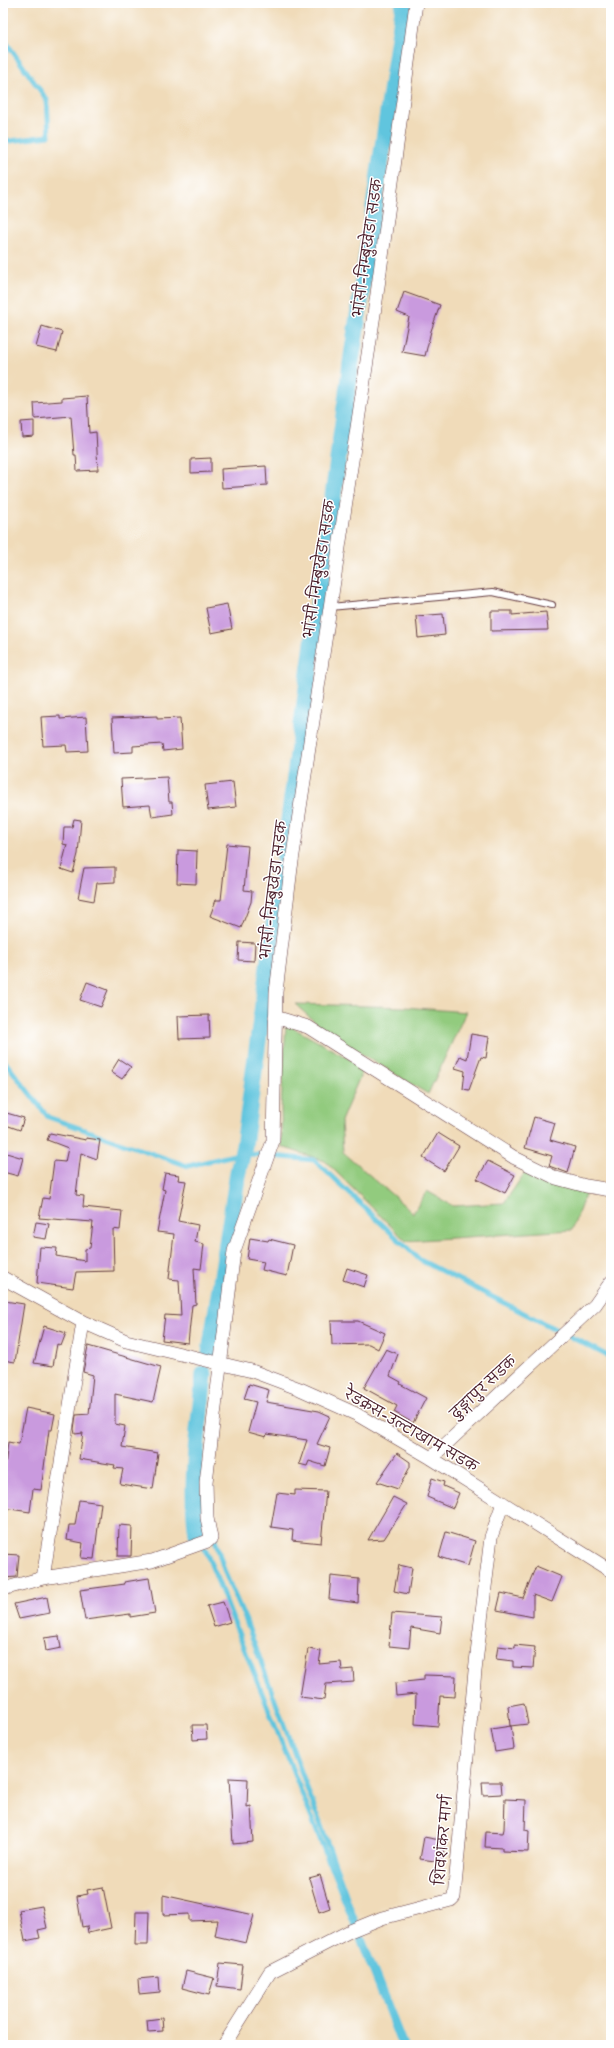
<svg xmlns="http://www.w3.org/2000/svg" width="614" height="2048" font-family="Sriracha,'Playpen Sans Deva',sans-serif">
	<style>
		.green { fill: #92cb7e; stroke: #6e7554 }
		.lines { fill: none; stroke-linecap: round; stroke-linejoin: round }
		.stream { stroke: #60c5de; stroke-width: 5 }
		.canal { stroke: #60c5de; stroke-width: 17 }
		.building { fill: #c99ade }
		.lane-casing { stroke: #633b40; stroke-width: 8 }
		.street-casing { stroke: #633b40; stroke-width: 14 }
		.lane { stroke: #fff; stroke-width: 6 }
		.street { stroke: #fff; stroke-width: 13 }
		.labels { text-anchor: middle; stroke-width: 3; stroke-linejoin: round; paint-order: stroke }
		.street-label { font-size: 14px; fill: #4a1f2b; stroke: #fff }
	</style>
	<rect width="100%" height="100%" fill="#fff"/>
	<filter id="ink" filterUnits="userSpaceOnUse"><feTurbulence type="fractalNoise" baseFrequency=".025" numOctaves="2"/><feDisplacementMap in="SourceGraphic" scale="8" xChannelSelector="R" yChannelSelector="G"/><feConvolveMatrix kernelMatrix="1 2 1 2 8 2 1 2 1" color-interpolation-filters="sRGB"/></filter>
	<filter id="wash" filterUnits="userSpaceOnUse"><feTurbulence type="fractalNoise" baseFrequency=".012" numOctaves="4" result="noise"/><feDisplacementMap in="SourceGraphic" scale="16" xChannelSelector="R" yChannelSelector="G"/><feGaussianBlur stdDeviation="0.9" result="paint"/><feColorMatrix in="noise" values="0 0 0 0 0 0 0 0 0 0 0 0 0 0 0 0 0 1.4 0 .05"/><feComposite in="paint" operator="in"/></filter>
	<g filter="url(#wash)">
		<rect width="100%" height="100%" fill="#f0dbb9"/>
		<path class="green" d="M295,1004L404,1007L466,1012L428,1094L327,1033Z
			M286,1024L364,1067L341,1121L343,1152L413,1213L427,1191L453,1206L504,1203L526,1171L586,1192L572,1230L406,1241L325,1161L282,1147L281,1108Z"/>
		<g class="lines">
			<path class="stream" d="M3,38L47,100L49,136L10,141L3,139
				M3,1059L48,1117L188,1166L234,1155L251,1154L314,1160L420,1260L606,1355L611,1359
				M214,1536L225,1573L246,1621L357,1924
				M205,1549L354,1925
				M361,1934L405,2045
				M359,1938L400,2045"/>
			<path class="canal" d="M284,857L351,363L404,3
				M210,1352L238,1172L244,1146L281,870
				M197,1535C189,1480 199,1429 204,1374"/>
		</g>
		<g id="blocks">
			<path class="building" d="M404,292L440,305L431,331L425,356L402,352L409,317L397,312Z
				M42,326L62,332L57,352L36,347Z
				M87,396L89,433L96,432L98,470L77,471L76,455H74L71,416L35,419L34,403L62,401V398Z
				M34,421V436L22,437L21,422Z
				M211,458V472L191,473V459Z
				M266,466L267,485L222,488L221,469Z
				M227,604L232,629L211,633L206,608Z
				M491,611H512V615L546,612L548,630L491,631Z
				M443,614L445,635L418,638L416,616Z
				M60,716V719L86,717L88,751L67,752L66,745L43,746L41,717Z
				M157,716V719L180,718L182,749L163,751L162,744L133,746V752L114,753L112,718Z
				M167,777L169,802H172L173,814L152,817L150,805L123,807L121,779Z
				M233,782L236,807L208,810L205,785Z
				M74,819L81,820L78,854L73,873L61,869L67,845L63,844L64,827H72Z
				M227,844L248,846L244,890L252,891L251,902L241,928L210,916L216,900H221Z
				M178,850L197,851L196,884L177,883Z
				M115,867V882L97,883L94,901L78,898L84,868Z
				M239,942L255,943L254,961L238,960Z
				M87,982L108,990L101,1007L80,1000Z
				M209,1015L210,1038L179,1039L178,1016Z
				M471,1034L489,1037L486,1058L481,1057L469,1090L463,1089L465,1071L455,1068L460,1056L467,1059Z
				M119,1059L131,1067L122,1079L111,1072Z
				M3,1112L24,1118L20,1130L3,1124Z
				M534,1117L555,1123L550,1140L575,1147L568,1173L549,1166L552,1156L525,1148Z
				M50,1133L86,1140V1138L100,1140L97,1159L81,1153L76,1195L84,1196L83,1207L122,1211L120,1230L113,1229L114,1271L76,1272L73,1288L37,1283L40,1247L57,1248L56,1256L85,1261V1249L90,1248L93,1222L39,1218L43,1198L49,1199L54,1161L65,1162L68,1148L47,1140Z
				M438,1133L459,1146L444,1171L423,1158Z
				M3,1152L23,1158L18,1176L3,1172Z
				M488,1161L515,1175L505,1193L477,1179Z
				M165,1173L179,1175L178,1180L186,1181L178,1221L198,1225L195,1242L204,1244L201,1269L194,1268L196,1304L192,1305L188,1343L162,1340L165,1315L181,1316L179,1280L169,1279L174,1234L157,1232L165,1190L162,1189Z
				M36,1222L49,1224L46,1239L33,1237Z
				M250,1238L268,1241L269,1239L293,1245L287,1276L262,1270L264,1262L247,1259Z
				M347,1268L368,1275L364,1287L343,1280Z
				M5,1301L24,1304L15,1362L3,1360V1314Z
				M331,1321H358L385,1333L378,1349L369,1344L332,1345Z
				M44,1326L66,1333L61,1346L57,1344L53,1366L34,1363Z
				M88,1346L161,1367L153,1402L115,1394V1424L125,1426L122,1447L158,1453L153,1489L120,1484L123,1469L114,1468L115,1465L79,1459L83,1433L75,1434L74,1429L76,1415L89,1414L93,1375L83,1372Z
				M386,1349L398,1354L390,1376L401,1382L400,1384L426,1398L413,1423L394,1412L397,1406L364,1388Z
				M249,1384L269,1390L266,1402L319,1411L330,1416L317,1444L330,1448L325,1466L309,1461L307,1466L299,1464L307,1440L267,1434L266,1437L248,1432L256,1402L244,1399Z
				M26,1408L55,1414L52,1430H49L41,1490L33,1489L30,1512L3,1508L5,1486H3V1467H5L8,1442L19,1444Z
				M397,1453L410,1462V1467L398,1489L377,1482Z
				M432,1478L444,1482L443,1486L459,1493L453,1508L427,1497Z
				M295,1490L326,1491L321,1543L292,1540L293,1530L271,1527L277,1493L295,1495Z
				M393,1497L407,1504L384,1539L368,1540Z
				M79,1500L101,1503L94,1559L81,1558L83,1543L67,1540L69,1525H75Z
				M119,1525L132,1526L131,1556H118Z
				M446,1532L475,1541L468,1566L439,1557Z
				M3,1554L19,1555L17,1577L3,1578Z
				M399,1565L412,1568L408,1594L394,1591Z
				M536,1566L562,1577L552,1602L533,1595V1617L497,1610L501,1593L523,1598Z
				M331,1576L359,1579L358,1603L329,1599Z
				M149,1578L155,1613L130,1617V1614L85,1620L80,1590L125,1584L124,1582Z
				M47,1597L50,1613L19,1619L14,1604Z
				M223,1602L230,1622L214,1627L207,1606Z
				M392,1613L442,1617L440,1633L411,1628L409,1648L389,1646Z
				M59,1636L61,1648L46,1651L44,1638Z
				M515,1645L535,1647L533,1668L513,1667V1661L496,1659L498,1646L515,1648Z
				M308,1649L321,1651L319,1664L341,1662L342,1670L353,1669L354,1682L326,1684L324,1700L300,1697Z
				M424,1675L456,1676L455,1697L440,1696L438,1726L415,1724L416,1694L396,1696L395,1683L424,1680Z
				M524,1703L528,1724L510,1726L508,1706Z
				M192,1725H206L207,1739L193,1740Z
				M511,1726L514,1749L495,1752L491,1729Z
				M229,1778L248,1779L247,1807L251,1806L253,1842L233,1844Z
				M482,1782H501L502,1794L483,1795Z
				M505,1799L526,1800L525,1830L529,1831L528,1852L502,1851V1848L485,1847L486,1832L503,1833L504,1829Z
				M424,1837L445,1841L442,1862L420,1859Z
				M320,1875L330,1908L319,1912L309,1878Z
				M103,1887L111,1928L88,1933L87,1926L82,1927L77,1896L88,1894L87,1890Z
				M163,1895L254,1915L246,1943L215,1936L218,1920L189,1921V1914L163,1915Z
				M42,1906L47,1928L38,1930L40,1938L25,1941L19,1910Z
				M136,1912H149L148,1945H135Z
				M220,1963L243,1965L240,1989L217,1986Z
				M186,1971L214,1978L209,1995L182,1988Z
				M159,1977L160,1992L139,1994L138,1979Z
				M162,2018L163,2031L148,2032L147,2020Z"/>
		</g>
	</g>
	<g filter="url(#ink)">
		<use href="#blocks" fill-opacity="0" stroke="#633b40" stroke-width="1"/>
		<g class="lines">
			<defs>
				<path id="lane" d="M330,607L493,592L552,605"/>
				<path id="street" d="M275,1017L308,1027L515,1158L556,1178L586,1186L611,1190
					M3,1278L83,1322L126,1341L252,1371L300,1389L356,1414L431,1458L611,1571
					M431,1458L595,1305L611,1282
					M43,1578L83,1322
					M3,1589L43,1578L152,1561L208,1541L211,1538L207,1518L206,1482L234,1251L273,1141L276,992L291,868L377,294L416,3
					M224,2045L270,1972L350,1931L382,1918L451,1900L454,1897L475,1671L491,1537L503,1503"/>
			</defs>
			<use href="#lane" class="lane-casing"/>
			<use href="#street" class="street-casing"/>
			<use href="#lane" class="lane"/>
			<use href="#street" class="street"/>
		</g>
	</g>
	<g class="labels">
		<g class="street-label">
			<text transform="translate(367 248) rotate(-82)" y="5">भांसी-निम्बुखेडा सडक</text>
			<text transform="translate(319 569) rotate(-81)" y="5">भांसी-निम्बुखेडा सडक</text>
			<text transform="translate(273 890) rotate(-83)" y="5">भांसी-निम्बुखेडा सडक</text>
			<text transform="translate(483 1387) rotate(-43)" y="5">ढुङ्गापुर सडक</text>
			<text transform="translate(411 1430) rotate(30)" y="5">रेडक्रस-उल्टाखाम सडक</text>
			<text transform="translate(443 1840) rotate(-85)" y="5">शिवशंकर मार्ग</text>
		</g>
	</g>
	<rect width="614" height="2048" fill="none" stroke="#fff" stroke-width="16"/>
</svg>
